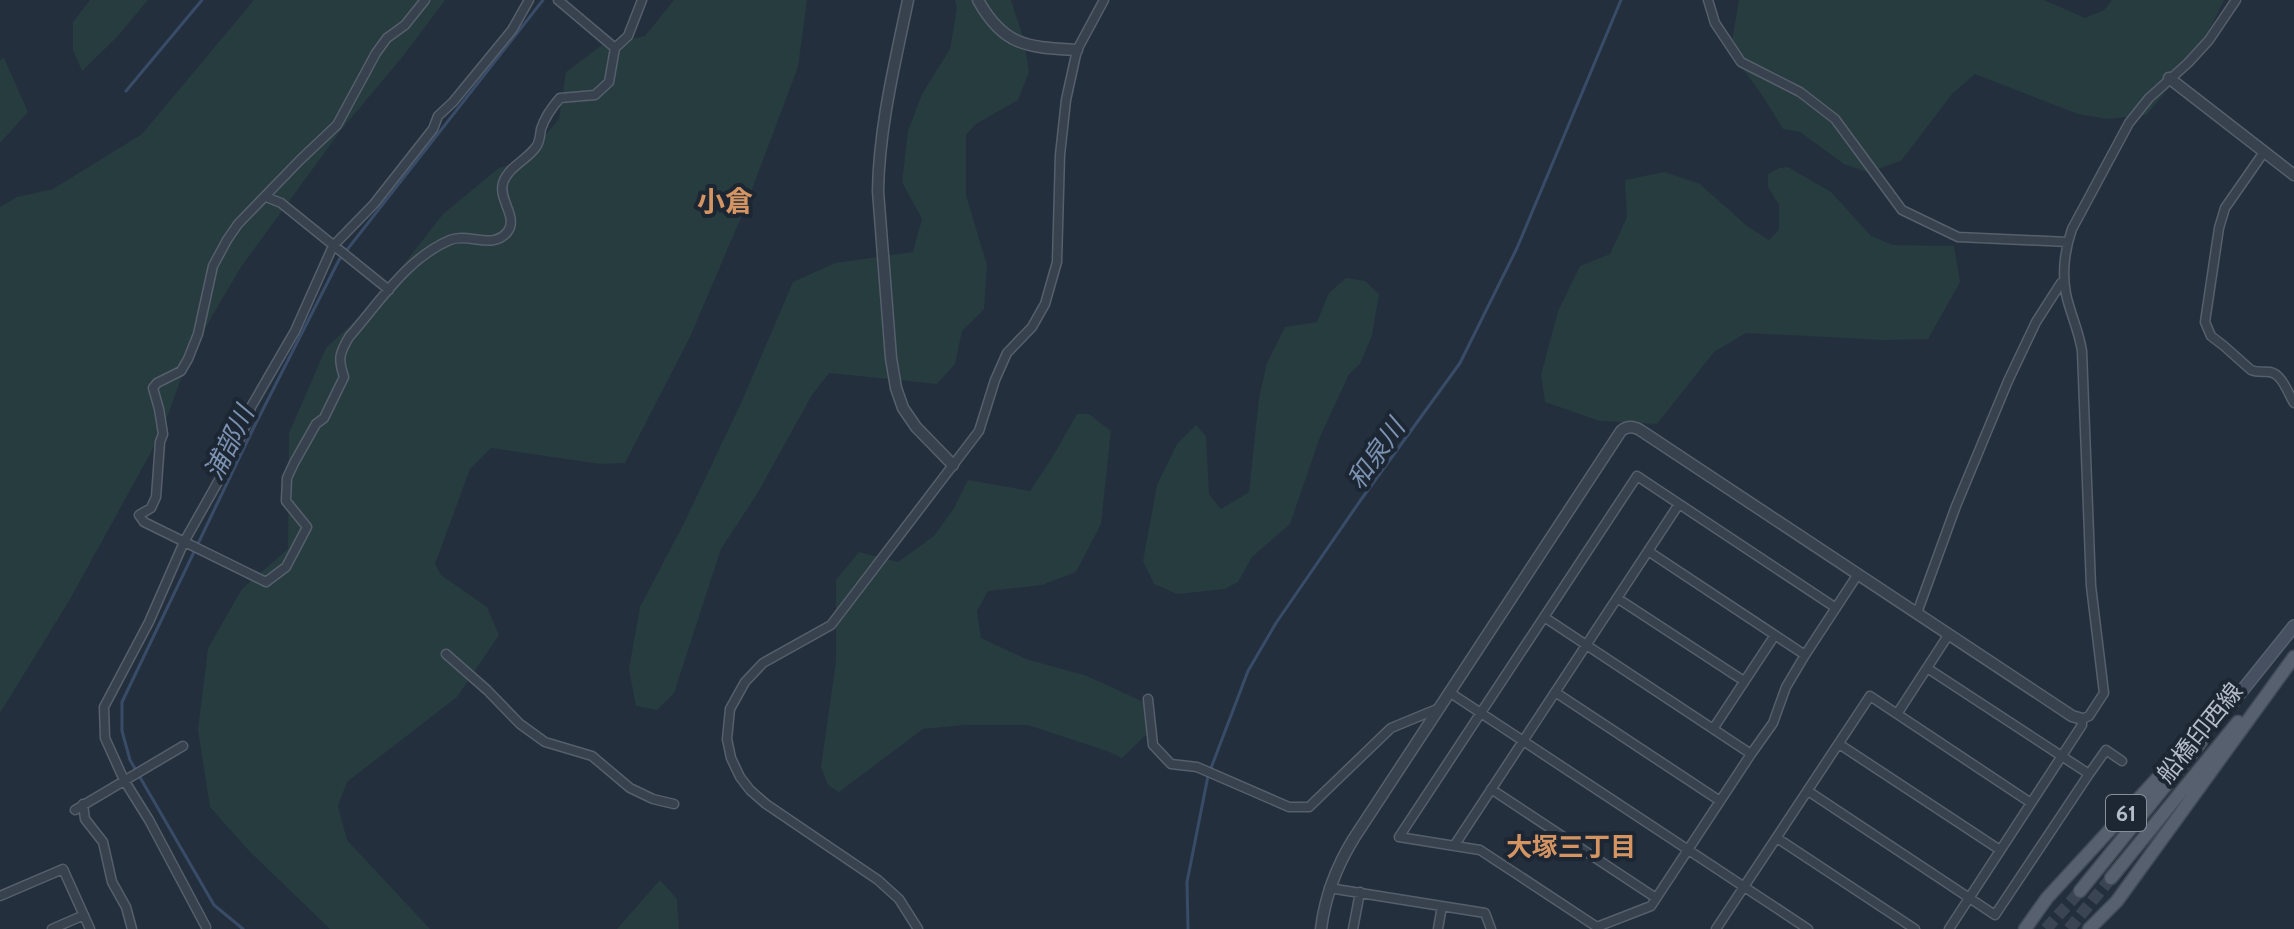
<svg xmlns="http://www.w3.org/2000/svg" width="2294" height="929" font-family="Cabin,'Noto Sans JP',sans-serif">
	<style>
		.green { fill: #263c3f }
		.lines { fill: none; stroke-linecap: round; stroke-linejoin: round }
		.stream { stroke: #394c67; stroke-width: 3 }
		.primary-tunnel { stroke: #3a4453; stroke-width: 12; stroke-dasharray: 12 6; stroke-linecap: butt }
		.minor-casing { stroke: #565f6c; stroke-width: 11 }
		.tertiary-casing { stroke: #565f6c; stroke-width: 13 }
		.secondary-casing { stroke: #565f6c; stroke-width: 14 }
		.primary-casing { stroke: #414a57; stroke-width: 15 }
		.minor { stroke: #38414e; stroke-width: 8 }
		.tertiary { stroke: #38414e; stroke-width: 10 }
		.secondary { stroke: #465061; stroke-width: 11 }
		.primary { stroke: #56606e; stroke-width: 12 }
		.labels { text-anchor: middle; stroke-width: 8; stroke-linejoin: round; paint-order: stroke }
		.shield { fill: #1d2633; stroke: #878f9c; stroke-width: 2 }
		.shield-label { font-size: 22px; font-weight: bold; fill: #b4bcc9 }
		.street-label { font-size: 24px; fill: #b4bcc9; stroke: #1d2633 }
		.water-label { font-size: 26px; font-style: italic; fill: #7c92b1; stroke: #1d2633 }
		.neighbourhood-label { font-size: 26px; font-weight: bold; fill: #d59563; stroke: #1d2633 }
		.quarter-label { font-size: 28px; font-weight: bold; fill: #d59563; stroke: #1d2633 }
	</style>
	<rect width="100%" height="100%" fill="#242f3e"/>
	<path class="green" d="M90,0H148L117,37L82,71L73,50V22Z
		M254,0H445L404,55L341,130L241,267L190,354L161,434L69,601L0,713V207L17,197L53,189L142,134Z
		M674,0H807L798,67L743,213L690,337L625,463L600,464L491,448L470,469L435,564L441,575L487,607L499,635L457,697L347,782L338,806L347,840L430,929H330L250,852L210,807L198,730L208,648L242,589L288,549L289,433L326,348L372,305L443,214L499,168L524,160L559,119L566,72L602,45L645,36Z
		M955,0H1011L1024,40L1029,72L1018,100L976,124L966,135V195L987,265L984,309L962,331L955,364L937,384L829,373L812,395L757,494L721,549L674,693L657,710L636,706L629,669L640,607L684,523L741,403L793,282L835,263L913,252L922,219L902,182L908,131L922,94L950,49L957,8Z
		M1739,0H2044L2085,18L2104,10L2112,0H2224L2192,66L2169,88L2146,115L2108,119L2078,114L1975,74L1952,94L1901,161L1868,172L1844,164L1800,132L1783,129C1767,102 1751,77 1730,54Z
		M4,58L28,112L0,143V60Z
		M1788,167L1831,192L1871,236L1893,245L1954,246L1960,282L1928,339L1884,340L1746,333L1714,352L1657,424L1600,421L1545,402L1541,375L1558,311L1580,266L1610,254L1627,217L1625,180L1664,172L1700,184L1747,226L1769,240L1779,230V205L1768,187V174L1779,168Z
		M1346,278L1365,281L1379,294L1372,335L1360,364L1349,374L1320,437L1290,524L1252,557L1238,582L1225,589L1177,594L1154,584L1143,561L1157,485L1177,444L1196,425L1206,436L1209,494L1221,509L1249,492L1259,398L1267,363L1285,327L1317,322L1329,293Z
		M1077,414H1089L1111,431L1101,524L1076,572L1042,585L988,591L977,611L981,638L1026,659L1087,676L1148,704L1146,735L1122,758L1107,751L1028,725H964L923,729L839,792L828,785L821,767L836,661V580L859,552L898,562L934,536L954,508L968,480L1030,491L1053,456Z
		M660,880L677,899L679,929H617Z"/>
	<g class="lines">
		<path class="stream" d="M126,91L202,0
			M243,929L214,905L130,760L122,731V702L254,427L339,260L543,0
			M1188,929L1187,882L1208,776L1248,671L1276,623L1360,501L1460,363L1517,248L1621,0"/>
		<path class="primary-tunnel" d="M2046,929L2080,891
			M2069,929L2111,878"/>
		<defs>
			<path id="minor" d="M425,0L405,25L387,38L376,53L337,125L300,160L238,224L227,240L213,266L198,334L188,359L181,371L157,383L153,388L159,409L163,434L160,442L156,497L151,508L139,515L144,522L266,582L286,567L307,527L286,501L287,478L294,463L316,424L324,418L344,377C338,359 339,354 349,337C379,303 407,258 450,240C468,232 494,251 508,231C518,217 498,199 503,183C508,167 527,160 536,147C540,142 540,135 541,129C545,117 552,107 560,98L595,95L609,82L615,48L628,36L642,0
				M558,0L615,48
				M1708,0L1715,23L1741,62L1800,92L1835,119L1902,210L1958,237L2068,242
				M2264,152L2225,208L2219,228L2205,322L2211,336L2224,346L2251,370C2258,373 2263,371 2270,372C2282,374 2288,393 2294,403
				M266,197L281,203L389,290
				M1648,551L1805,655L1858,574
				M1617,598L1744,681
				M1917,613L1956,506L2008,381L2036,322L2061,283
				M1544,617L1751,754L1651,906L1597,927L1480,850L1399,837L1637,476L1836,608
				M446,654L487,690L520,724L545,742L592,756L630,788L653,799L674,804
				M1449,692L1808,929
				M1555,692L1720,801
				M1148,699L1153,745L1171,764L1197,767L1289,807H1309L1391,728L1437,709
				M1897,714L1949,634
				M1713,729L1775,635
				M1839,744L2000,850
				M1751,754L1773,723L1786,687L1805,655
				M2089,774L2106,750L2122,761
				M1491,789L1656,898
				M1808,791L1995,915L2089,774L1927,668
				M83,804L85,819L103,842L112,882L126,907L132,929
				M75,810L183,746
				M1777,838L1915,929
				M1454,846L1679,504
				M1329,888L1485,913L1491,929
				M0,896L63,869L90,929
				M206,927L149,820L124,780L105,738L104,707L149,622L184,542L232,457L248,420L251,407L295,331L333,246L374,204L433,129L438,116L453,102L512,30L529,0
				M52,929L84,915
				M918,929L899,899L878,880L766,804L750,790L740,777L731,758L727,739L730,709L745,682L763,663L831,625L979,431L995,380L1007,353L1032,327L1045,304L1057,262L1060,155L1066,100L1077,50L1104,0
				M1353,929L1360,892
				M1438,929L1442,906
				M1716,929L1870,696L2031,803
				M1949,929L2082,725V719L2089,716L2104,693L2091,586L2082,351C2079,331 2070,313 2066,294C2062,272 2065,249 2072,229L2129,123L2149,98L2188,63L2209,40L2236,0"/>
			<path id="tertiary" d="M908,0C895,63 879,127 878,191L891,358L896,388L903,408L916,427L953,465
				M978,0C1004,47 1028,47 1077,50
				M2169,78L2294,175
				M1321,929C1325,896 1336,867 1354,838L1621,431C1627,426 1633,426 1640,430L2072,716L2082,719"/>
			<path id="secondary" d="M2233,702L2294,626"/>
			<path id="primary" d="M2111,878L2238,722
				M2080,891L2201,742
				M2025,929L2047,898L2200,732L2233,702
				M2089,929L2117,901L2294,657"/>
		</defs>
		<use href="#minor" class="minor-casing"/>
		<use href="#tertiary" class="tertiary-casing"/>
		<use href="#secondary" class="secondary-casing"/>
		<use href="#primary" class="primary-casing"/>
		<use href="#minor" class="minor"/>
		<use href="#tertiary" class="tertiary"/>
		<use href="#secondary" class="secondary"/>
		<use href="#primary" class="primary"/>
	</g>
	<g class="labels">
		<rect class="shield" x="2106" y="795" width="40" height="36" rx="6"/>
		<g class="shield-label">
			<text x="2126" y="821">61</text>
		</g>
		<g class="street-label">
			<text transform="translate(2200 733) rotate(-51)" y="8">船橋印西線</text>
		</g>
		<g class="water-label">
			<text transform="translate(229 443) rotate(-64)" y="9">浦部川</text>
			<text transform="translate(1376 454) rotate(-55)" y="9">和泉川</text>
		</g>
		<g class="neighbourhood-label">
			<text x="1571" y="856">大塚三丁目</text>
		</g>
		<g class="quarter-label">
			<text x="725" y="211">小倉</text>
		</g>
	</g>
</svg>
